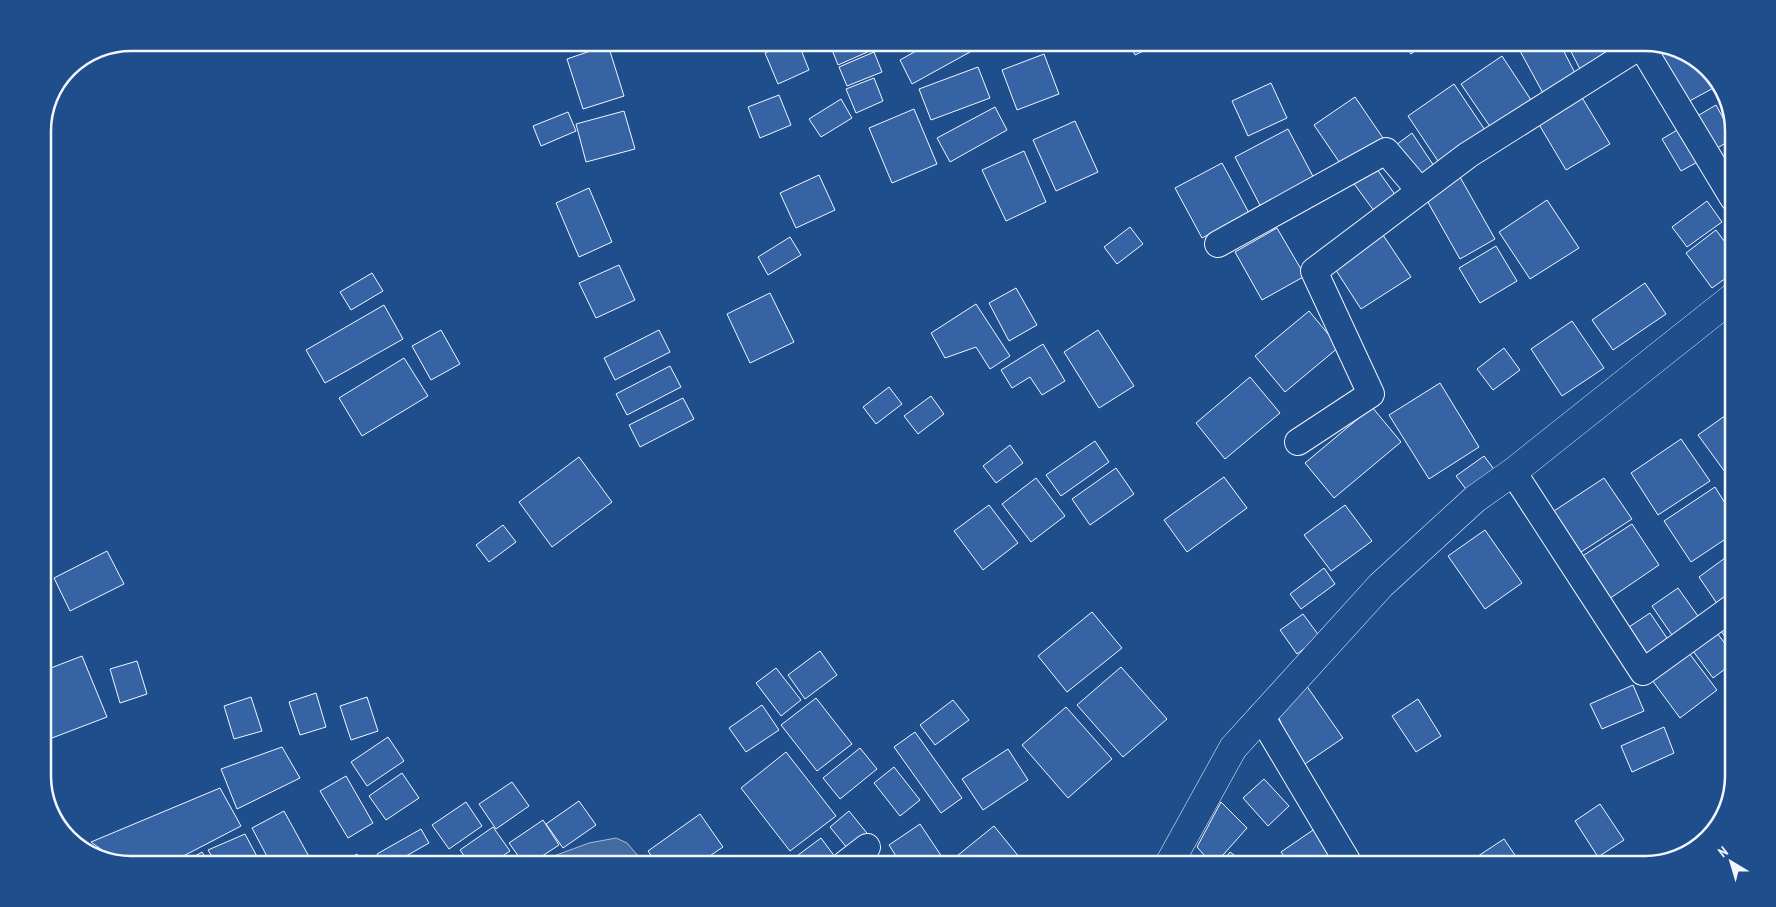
<svg xmlns="http://www.w3.org/2000/svg" width="1776" height="907" font-family="'PT Sans Narrow',sans-serif">
	<style>
		.water { fill: #446ba0; stroke: #a8bbd7 }
		.building { fill: #3563a3; stroke: #f2f6ff }
		.lines { fill: none; stroke-linecap: round; stroke-linejoin: round }
		.street-casing { stroke: #f2f6ff; stroke-width: 28 }
		.secondary-casing { stroke: #f2f6ff; stroke-width: 29 }
		.street { stroke: #1f4e8c; stroke-width: 26 }
		.secondary { stroke: #1f4e8c; stroke-width: 28 }
		.rim { fill: none; stroke: #f2f6ff; stroke-width: 2.5 }
	</style>
	<rect width="100%" height="100%" fill="#1f4e8c"/>
	<path class="water" d="M616,838L627,843L645,864H532L589,843Z"/>
	<path class="building" d="M790,42H798L809,70L778,84L765,53Z
		M829,42H869L872,50L838,65Z
		M932,42H965L970,52L912,84L900,60Z
		M990,42H1007L993,49Z
		M1129,42H1162L1135,55Z
		M1403,42H1427L1411,54Z
		M1536,42H1559L1576,75L1543,93L1520,51Z
		M1566,42H1610L1614,51L1580,69Z
		M608,45L624,96L583,109L567,59Z
		M1661,46L1683,52L1719,85L1684,104L1653,51Z
		M874,52L882,72L847,86L839,67Z
		M1044,54L1059,94L1017,110L1002,70Z
		M1502,56L1531,100L1491,128L1461,84Z
		M978,67L990,98L931,120L919,89Z
		M874,78L883,101L856,113L846,89Z
		M1271,83L1287,118L1248,136L1232,101Z
		M1454,84L1487,133L1440,164L1408,116Z
		M1578,91L1610,144L1566,170L1534,116Z
		M779,95L791,125L760,138L748,107Z
		M1355,97L1385,141L1344,169L1314,125Z
		M841,99L852,118L821,137L809,119Z
		M1716,105L1733,136V139L1712,151L1694,118Z
		M995,107L1007,130L950,162L937,138Z
		M914,109L937,164L892,183L869,128Z
		M624,111L635,149L586,162L576,124Z
		M568,112L576,131L541,146L533,126Z
		M1075,121L1098,172L1056,191L1033,140Z
		M1684,126L1703,159L1681,171L1662,139Z
		M1288,129L1316,182L1263,211L1235,157Z
		M1412,133L1434,166L1419,175L1396,145Z
		M1024,151L1046,202L1006,221L982,170Z
		M1222,163L1249,213L1202,238L1175,188Z
		M1374,165L1401,203L1380,219L1352,181Z
		M819,175L835,210L796,228L780,193Z
		M1460,177L1495,239L1460,259L1425,197Z
		M589,188L612,242L579,257L556,203Z
		M1547,200L1579,248L1530,279L1499,232Z
		M1707,201L1722,222L1687,247L1672,227Z
		M1130,227L1143,244L1117,264L1104,247Z
		M1277,228L1305,276L1262,300L1235,252Z
		M1379,229L1411,277L1361,309L1330,261Z
		M1716,230L1733,253V273L1712,288L1686,253Z
		M790,237L801,255L768,275L758,257Z
		M1496,246L1517,281L1480,303L1459,268Z
		M619,265L635,300L596,318L579,283Z
		M372,273L383,291L351,310L340,292Z
		M1645,283L1666,314L1613,350L1592,320Z
		M1016,288L1037,325L1009,341L989,303Z
		M770,293L794,342L750,363L727,314Z
		M976,304L1010,356L990,369L976,347L945,358L931,333Z
		M384,305L403,339L325,383L306,350Z
		M1309,311L1339,347L1285,392L1255,356Z
		M1572,321L1604,368L1562,396L1531,349Z
		M441,330L460,364L431,380L412,346Z
		M659,330L670,352L615,380L604,358Z
		M1098,330L1134,386L1099,408L1064,352Z
		M1043,344L1065,381L1042,395L1030,377L1012,388L1001,370Z
		M1504,348L1520,370L1493,390L1477,369Z
		M404,358L428,396L362,436L339,398Z
		M670,366L681,387L627,415L616,394Z
		M1250,377L1280,413L1225,459L1196,423Z
		M1440,383L1479,447L1429,479L1389,415Z
		M889,387L902,404L876,424L863,407Z
		M931,396L944,414L918,434L904,416Z
		M683,398L694,419L640,447L629,425Z
		M1372,407L1401,442L1334,498L1305,463Z
		M1733,410V466L1725,472L1698,435Z
		M1681,439L1710,481L1658,515L1631,473Z
		M1095,441L1109,462L1061,496L1046,475Z
		M1010,445L1023,463L996,483L983,466Z
		M1484,456L1499,476L1472,497L1456,476Z
		M579,457L612,502L552,547L519,502Z
		M1116,468L1134,494L1090,525L1072,499Z
		M1224,477L1247,508L1187,552L1164,520Z
		M1036,478L1065,516L1031,542L1002,504Z
		M1604,478L1632,519L1581,552L1554,511Z
		M1715,487L1733,516V534L1691,562L1664,521Z
		M989,505L1018,543L983,570L954,531Z
		M1345,505L1372,541L1331,571L1304,535Z
		M1632,524L1659,565L1609,599L1581,557Z
		M503,525L516,542L489,562L476,545Z
		M1485,530L1522,583L1485,609L1448,556Z
		M107,551L124,584L70,611L54,578Z
		M1725,558L1733,571V598L1720,608L1699,577Z
		M1324,568L1335,584L1301,609L1290,594Z
		M1678,588L1700,619L1674,638L1652,606Z
		M1092,612L1122,648L1067,692L1038,656Z
		M1650,613L1671,644L1645,663L1623,631Z
		M1303,614L1320,637L1297,654L1280,630Z
		M1733,620V647L1720,630Z
		M1717,633L1733,654V663L1713,678L1693,651Z
		M820,651L837,675L805,699L788,675Z
		M1689,653L1717,690L1680,718L1652,680Z
		M82,656L107,717L52,738L43,713V671Z
		M137,661L147,694L120,703L110,669Z
		M1121,667L1167,719L1123,757L1077,705Z
		M776,668L801,700L781,716L756,683Z
		M1306,685L1343,738L1299,768L1275,708Z
		M1633,685L1644,711L1602,729L1590,704Z
		M316,693L326,727L300,735L289,702Z
		M251,697L262,731L234,739L224,706Z
		M367,697L378,731L351,740L340,706Z
		M816,698L852,744L817,771L781,725Z
		M1418,699L1441,736L1416,752L1392,716Z
		M953,700L969,720L935,745L920,725Z
		M762,705L779,730L746,752L729,728Z
		M1066,707L1112,759L1068,798L1022,745Z
		M1664,727L1674,753L1632,772L1621,746Z
		M915,732L962,798L941,813L894,747Z
		M388,737L404,761L367,786L351,762Z
		M282,747L300,778L237,809L221,769Z
		M860,748L877,769L840,799L823,778Z
		M1008,749L1028,780L983,810L962,779Z
		M786,752L836,816L790,851L741,788Z
		M894,767L920,800L900,816L874,783Z
		M402,773L419,798L386,820L369,796Z
		M346,776L373,823L348,838L320,791Z
		M1264,779L1289,806L1268,826L1243,798Z
		M512,782L529,806L496,829L479,804Z
		M220,788L241,826L168,864H132L119,862L91,842Z
		M579,801L596,825L563,848L546,824Z
		M466,802L482,826L449,849L432,825Z
		M1221,802L1247,828L1215,864H1212L1197,847Z
		M1600,804L1624,840L1598,857L1575,821Z
		M284,811L313,864H271L252,828Z
		M849,811L871,838L852,854L830,827Z
		M700,814L723,847L698,864H657L648,851Z
		M543,820L559,845L530,864H524L509,843Z
		M920,824L942,857L931,864H901L889,845Z
		M994,826L1020,858L1013,864H947Z
		M493,827L510,851L491,864H470L460,850Z
		M1316,828L1343,864H1290L1281,852Z
		M421,829L429,843L392,864H384L377,854Z
		M245,834L261,864H216L208,850Z
		M821,838L838,861L834,864H793L790,861Z
		M1504,839L1521,864H1466Z
		M202,852L209,864H181Z
		M1230,852L1242,861L1240,864H1221Z
		M357,854L363,864H340Z"/>
	<g class="lines">
		<defs>
			<path id="street" d="M1639,42L1733,198
				M1218,244L1386,151L1420,191
				M1298,442L1371,394L1314,271L1468,155L1645,43
				M1513,472L1643,672L1733,607
				M1261,716L1349,864
				M845,864L867,847"/>
			<path id="secondary" d="M1169,864L1233,748L1381,585L1475,499L1513,472L1733,297"/>
		</defs>
		<use href="#street" class="street-casing"/>
		<use href="#secondary" class="secondary-casing"/>
		<use href="#street" class="street"/>
		<use href="#secondary" class="secondary"/>
	</g>
	<path d="M0 0H1776V907H0ZM131 51H1645A80 80 0 0 1 1725 131V776A80 80 0 0 1 1645 856H131A80 80 0 0 1 51 776V131A80 80 0 0 1 131 51Z" fill="#1f4e8c" fill-rule="evenodd"/>
	<path class="rim" d="M131 51H1645A80 80 0 0 1 1725 131V776A80 80 0 0 1 1645 856H131A80 80 0 0 1 51 776V131A80 80 0 0 1 131 51Z"/>
	<g transform="translate(1731 862) rotate(322)" stroke="#1f4e8c" stroke-width="4" paint-order="stroke">
	<path d="M0-4L9 19L0 12L-9 19Z" fill="#f2f6ff"/>
	<text y="-8" font-size="14" font-weight="bold" text-anchor="middle" fill="#f2f6ff">N</text>
	</g>
</svg>
